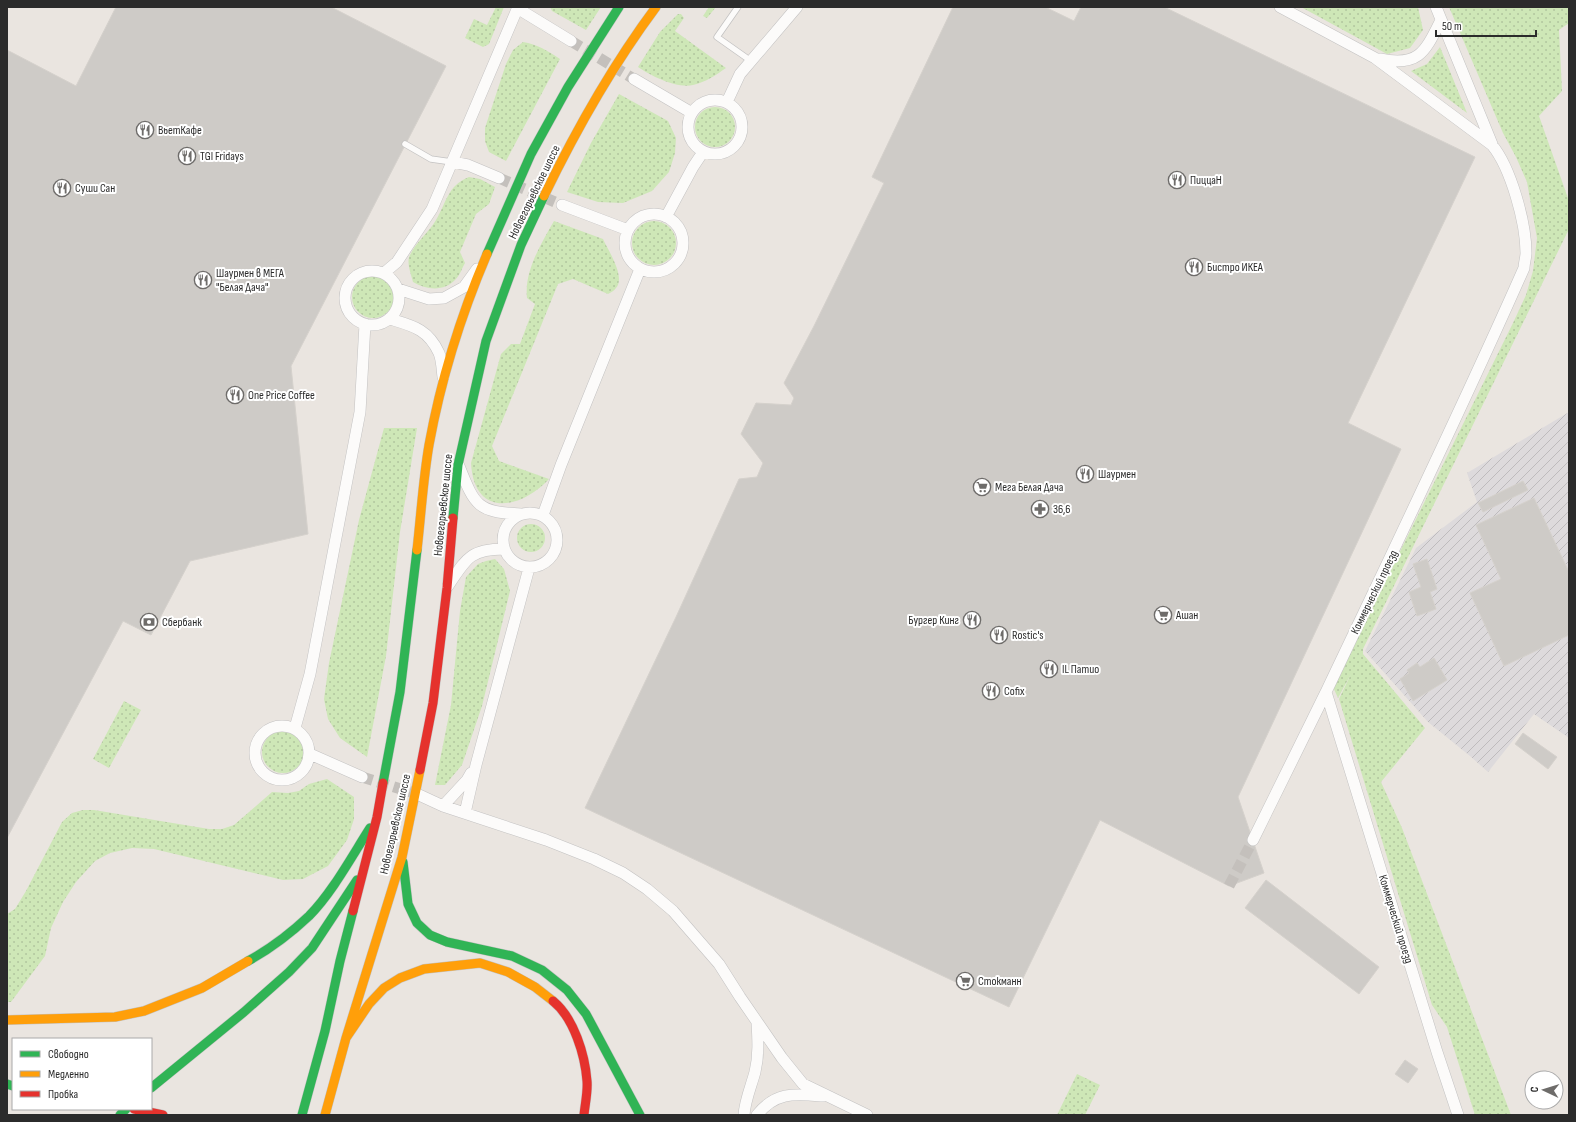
<svg xmlns="http://www.w3.org/2000/svg" width="1576" height="1122" font-family="'Sofia Sans Condensed',sans-serif">
	<style>
		.industrial { fill: url(#industrial-furrows) }
		.green { fill: url(#green-dots) }
		.building { fill: #cecbc7; stroke: #d5d1cc }
		.lines { fill: none; stroke-linecap: round; stroke-linejoin: round }
		.street-tunnel { stroke: #c4c0bc; stroke-width: 11; stroke-dasharray: 11 5.5; stroke-linecap: butt }
		.lane-casing { stroke: #c3c2c2; stroke-width: 7 }
		.street-casing { stroke: #c3c2c2; stroke-width: 12 }
		.fast-casing { stroke: #c3c2c2; stroke-width: 10 }
		.slow-casing { stroke: #c3c2c2; stroke-width: 10 }
		.jam-casing { stroke: #c3c2c2; stroke-width: 10 }
		.lane { stroke: #fcfbfa; stroke-width: 5.5 }
		.street { stroke: #fcfbfa; stroke-width: 11 }
		.fast { stroke: #30b455; stroke-width: 9 }
		.slow { stroke: #ff9f0a; stroke-width: 9 }
		.jam { stroke: #e5322d; stroke-width: 9 }
		.labels { text-anchor: middle; stroke-width: 4; stroke-linejoin: round; paint-order: stroke }
		.poi-label { font-size: 12px; fill: #2b2b2b; stroke: #fff; text-anchor: start }
		.street-label { font-size: 12px; fill: #2b2b2b; stroke: #fff }
	</style>
	<defs>
		<pattern id="industrial-furrows" width="10" height="10" patternUnits="userSpaceOnUse"><rect width="10" height="10" fill="#dddadc"/><path d="M-1 1l2-2M0 10L10 0M9 11l2-2" fill="none" stroke="#bebbbd"/></pattern>
		<pattern id="green-dots" width="8" height="8" patternUnits="userSpaceOnUse"><rect width="8" height="8" fill="#cee7b7"/><path d="M2 2h.1M6 6h.1" fill="none" stroke="#b1c69e" stroke-width="1.8" stroke-linecap="round"/></pattern>
	</defs>
	<rect width="100%" height="100%" fill="#eae5e0"/>
	<path class="industrial" d="M1569,412V738L1534,714L1488,772L1470,756L1428,722L1365,651L1416,548L1477,502L1467,473Z"/>
	<path class="green" d="M496,7H504L489,44L483,47L465,38L474,19L487,25Z
		M550,7H601L586,30L552,11Z
		M709,7H716L707,18L703,16Z
		M1301,7H1418L1423,30L1410,48L1387,54Z
		M1449,7H1569V23L1559,30L1562,91L1539,116L1569,201V229L1363,649V654L1425,728L1381,782L1402,828L1511,1115H1475L1447,1027L1432,1005L1339,699L1351,674L1338,698L1333,687L1513,323L1526,295L1533,271L1537,238L1527,182L1516,157L1503,133Z
		M678,14H681L684,18L675,31L726,68C716,75 706,82 693,85C678,89 651,76 638,67L660,32Z
		M523,42C537,44 548,51 560,59L506,161L489,152L485,141V128L506,64L513,50Z
		M1440,47L1467,113L1411,71L1427,64Z
		M619,94L668,121L676,138L675,153L669,172L652,191L623,203L598,202L567,192L591,143Z
		M695 127a20 20 0 1 1 40 0a20 20 0 1 1-40 0Z
		M469,177L480,179L495,187L489,204L476,214L460,252L465,263C462,268 460,275 456,279C444,292 427,290 413,282C411,274 406,262 410,255C416,242 429,232 436,220C447,202 447,186 469,177Z
		M554,221L603,239C608,250 626,277 616,288C614,291 611,292 608,294L573,279L558,284L492,446L499,461L549,479C520,510 474,518 471,463L501,354L511,344H520L535,304L527,298C524,271 541,244 554,221Z
		M632 243a22 22 0 1 1 44 0a22 22 0 1 1-44 0Z
		M352 297a21 21 0 1 1 42 0a21 21 0 1 1-42 0Z
		M384,428H417L400,532L386,656L367,757L340,738L328,719L324,699L329,663L359,520Z
		M517 538a14 14 0 1 1 28 0a14 14 0 1 1-28 0Z
		M495,559L504,569L510,591L482,706L462,765L445,785H435L451,705L460,611L466,577L478,564L486,561Z
		M124,701L141,710L109,768L93,759Z
		M262 752a21 21 0 1 1 42 0a21 21 0 1 1-42 0Z
		M327,779L354,797V819L347,840L328,866L303,879L283,880L154,849L132,848L110,853L95,861L76,882L63,902L51,928L45,956L11,1002H7V914L15,909L26,891L62,822L72,813L83,810H94L209,829H222L234,825L272,792L288,793L299,791L309,784Z
		M1077,1074L1100,1085L1085,1115H1057Z"/>
	<path class="building" d="M116,7H331L446,66L291,366L308,534L190,561L151,635L123,621L7,838V50L76,86Z
		M953,7H1045L1074,21L1081,7H1164L1475,157L1348,423L1401,449L1238,797L1264,873L1229,886L1100,820L1009,1007L585,808L676,617L739,479L757,477L763,463L741,434L756,403L791,405L794,398L784,383L814,326L884,183L872,177Z
		M1523,481L1528,490L1483,512L1478,503Z
		M1534,498L1569,572V635L1504,666L1470,593L1501,579L1476,525Z
		M1427,559L1437,589L1430,592L1436,609L1417,616L1409,592L1421,587L1413,564Z
		M1434,658L1447,680L1413,701L1400,679L1409,673L1407,670L1417,663L1420,667Z
		M1523,733L1557,757L1548,769L1515,744Z
		M1266,880L1379,967L1359,994L1245,908Z
		M1405,1060L1418,1069L1408,1083L1395,1074Z"/>
	<g class="lines">
		<path class="street-tunnel" d="M571,41L634,79
			M499,178L562,205
			M362,777L417,794
			M1229,886L1253,840"/>
		<defs>
			<path id="lane" d="M738,7L717,37L751,61
				M405,144L431,159L452,162"/>
			<path id="street" d="M1280,7L1375,58L1492,145C1511,168 1526,223 1526,253C1526,258 1524,263 1524,268C1461,411 1393,551 1326,692L1437,1052L1458,1115
				M1436,7L1492,144
				M517,8L571,41
				M1380,59C1419,67 1425,52 1441,20
				M634,79L692,113
				M688 127a27 27 0 1 1 54 0a27 27 0 1 1-54 0Z
				M727,102L740,74L797,7
				M453,162L468,165L499,178
				M562,205L628,230
				M625 243a29 29 0 1 1 58 0a29 29 0 1 1-58 0Z
				M666,217L693,167L703,152
				M345 298a27 27 0 1 1 54 0a27 27 0 1 1-54 0Z
				M384,273L397,262L432,209L518,7
				M398,289L429,299L444,298L464,287L477,269
				M390,319C413,326 428,329 439,353C442,360 442,370 443,377
				M459,466C475,506 477,512 521,514
				M503 540a27 27 0 1 1 54 0a27 27 0 1 1-54 0Z
				M543,515L561,465L640,269
				M448,586C466,559 470,549 504,549
				M255 753a27 27 0 1 1 54 0a27 27 0 1 1-54 0Z
				M295,728L310,674L360,412L365,324
				M310,754L362,777
				M417,794L443,806L546,840L594,859L623,873L647,889L673,911L719,964L740,997L782,1058L803,1084L867,1115
				M443,806L467,780L471,773
				M465,813L476,765L529,568
				M1253,840L1326,692
				M744,1115C745,1100 751,1087 755,1072C759,1055 758,1039 757,1022
				M757,1115C776,1091 795,1094 823,1096"/>
			<path id="fast" d="M487,254L531,154L568,87L619,7
				M453,518L458,465L486,341L521,245L544,196
				M383,783L400,692L417,550
				M403,862L408,904L417,923L430,935L447,942L512,956L542,970L567,990L586,1014L640,1115
				M248,961C270,949 291,933 309,916C332,893 352,856 370,828
				M7,1084L13,1086
				M151,1088L244,1012L289,972L312,948L357,880
				M120,1115L126,1109
				M302,1115L325,1031L340,961L353,911"/>
			<path id="slow" d="M544,196C576,130 612,66 656,7
				M417,550C421,515 423,480 429,445C441,379 461,315 487,254
				M7,1020L115,1017L144,1011L202,988L248,961
				M346,1038L402,857L420,770
				M325,1115L346,1038L369,1004L384,988L400,978L424,969L480,963L508,972L535,987L553,1001"/>
			<path id="jam" d="M420,770L433,703L447,588L453,518
				M353,911L377,817L383,783
				M553,1001C574,1018 585,1055 587,1081C588,1092 585,1104 584,1115
				M134,1109L163,1115"/>
		</defs>
		<use href="#lane" class="lane-casing"/>
		<use href="#street" class="street-casing"/>
		<use href="#fast" class="fast-casing"/>
		<use href="#slow" class="slow-casing"/>
		<use href="#jam" class="jam-casing"/>
		<use href="#lane" class="lane"/>
		<use href="#street" class="street"/>
		<use href="#fast" class="fast"/>
		<use href="#slow" class="slow"/>
		<use href="#jam" class="jam"/>
	</g>
	<defs>
		<symbol id="restaurant-ring" viewBox="-11 -11 22 22"><circle r="9.5" fill="#fff" stroke="#6e6c6a" stroke-width="1.5"/><path d="M-5-6h1v4h1v-4h1v4h1v-4h1v5L-1.5 .5V6h-2V.5L-5-1ZM5-6V6H3V1.5H1.5Q1.5-4 5-6Z" fill="#6e6c6a"/></symbol>
		<symbol id="supermarket-ring" viewBox="-11 -11 22 22"><circle r="9.5" fill="#fff" stroke="#6e6c6a" stroke-width="1.5"/><path d="M-6-5.5h2.5l.6 2H6L4.5 2H-2.5L-4.4-4H-6ZM-1.5 3.2a1.3 1.3 0 1 0 .1 0ZM3 3.2a1.3 1.3 0 1 0 .1 0Z" fill="#6e6c6a"/></symbol>
		<symbol id="pharmacy-ring" viewBox="-11 -11 22 22"><circle r="9.5" fill="#fff" stroke="#6e6c6a" stroke-width="1.5"/><path d="M-2-6h4v4h4v4h-4v4h-4v-4h-4v-4h4Z" fill="#6e6c6a"/></symbol>
		<symbol id="bank-ring" viewBox="-11 -11 22 22"><circle r="9.5" fill="#fff" stroke="#6e6c6a" stroke-width="1.5"/><path d="M-6-4H6V4H-6ZM0-2.3a2.3 2.3 0 1 0 0 4.6a2.3 2.3 0 1 0 0-4.6Z" fill="#6e6c6a"/></symbol>
	</defs>
	<g fill-rule="evenodd">
		<use href="#restaurant-ring" x="135" y="120" width="20" height="20"/>
		<use href="#restaurant-ring" x="177" y="146" width="20" height="20"/>
		<use href="#restaurant-ring" x="1167" y="170" width="20" height="20"/>
		<use href="#restaurant-ring" x="52" y="178" width="20" height="20"/>
		<use href="#restaurant-ring" x="1184" y="257" width="20" height="20"/>
		<use href="#restaurant-ring" x="193" y="270" width="20" height="20"/>
		<use href="#restaurant-ring" x="225" y="385" width="20" height="20"/>
		<use href="#restaurant-ring" x="1075" y="464" width="20" height="20"/>
		<use href="#supermarket-ring" x="972" y="477" width="20" height="20"/>
		<use href="#pharmacy-ring" x="1030" y="499" width="20" height="20"/>
		<use href="#supermarket-ring" x="1153" y="605" width="20" height="20"/>
		<use href="#restaurant-ring" x="962" y="610" width="20" height="20"/>
		<use href="#bank-ring" x="139" y="612" width="20" height="20"/>
		<use href="#restaurant-ring" x="989" y="625" width="20" height="20"/>
		<use href="#restaurant-ring" x="1039" y="659" width="20" height="20"/>
		<use href="#restaurant-ring" x="981" y="681" width="20" height="20"/>
		<use href="#supermarket-ring" x="955" y="971" width="20" height="20"/>
	</g>
	<g class="labels">
		<g class="poi-label">
			<text x="158" y="134">ВьетКафе</text>
			<text x="200" y="160">TGI Fridays</text>
			<text x="1190" y="184">ПиццаН</text>
			<text x="75" y="192">Суши Сан</text>
			<text x="1207" y="271">Бистро ИКЕА</text>
			<text x="216" y="277">Шаурмен в МЕГА<tspan x="216" dy="14">"Белая Дача"</tspan></text>
			<text x="248" y="399">One Price Coffee</text>
			<text x="1098" y="478">Шаурмен</text>
			<text x="995" y="491">Мега Белая Дача</text>
			<text x="1053" y="513">36,6</text>
			<text x="1176" y="619">Ашан</text>
			<text x="959" y="624" text-anchor="end">Бургер Кинг</text>
			<text x="162" y="626">Сбербанк</text>
			<text x="1012" y="639">Rostic's</text>
			<text x="1062" y="673">IL Патио</text>
			<text x="1004" y="695">Cofix</text>
			<text x="978" y="985">Стокманн</text>
		</g>
		<g class="street-label">
			<text transform="translate(534 192) rotate(-64)" y="4">Новоегорьевское шоссе</text>
			<text transform="translate(443 505) rotate(-84)" y="4">Новоегорьевское шоссе</text>
			<text transform="translate(1374 592) rotate(-64)" y="4">Коммерческий проезд</text>
			<text transform="translate(395 824) rotate(-77)" y="4">Новоегорьевское шоссе</text>
			<text transform="translate(1396 919) rotate(73)" y="4">Коммерческий проезд</text>
		</g>
	</g>
	<rect width="1576" height="1122" fill="none" stroke="#2b2b2b" stroke-width="16"/>
	<rect x="12" y="1038" width="140" height="72" fill="#ffffff" stroke="#aaaaaa"/>
	<rect x="20" y="1051" width="20" height="6" fill="#30b455" stroke="#aaaaaa"/>
	<text x="48" y="1058" font-size="12" fill="#2b2b2b">Свободно</text>
	<rect x="20" y="1071" width="20" height="6" fill="#ff9f0a" stroke="#aaaaaa"/>
	<text x="48" y="1078" font-size="12" fill="#2b2b2b">Медленно</text>
	<rect x="20" y="1091" width="20" height="6" fill="#e5322d" stroke="#aaaaaa"/>
	<text x="48" y="1098" font-size="12" fill="#2b2b2b">Пробка</text>
	<g transform="translate(1544 1090) rotate(274)"><circle r="19" fill="#ffffff" stroke="#aaaaaa"/>
	<path d="M0-3L7 15L0 10L-7 15Z" fill="#6e6c6a"/>
	<text y="-6" font-size="11" font-weight="bold" text-anchor="middle" fill="#2b2b2b">С</text>
	</g>
	<path d="M1436 30v6h100v-6" fill="none" stroke="#2b2b2b" stroke-width="2"/>
	<text x="1442" y="30" font-size="12" fill="#2b2b2b" stroke="#ffffff" stroke-width="3" paint-order="stroke">50 m</text>
</svg>
